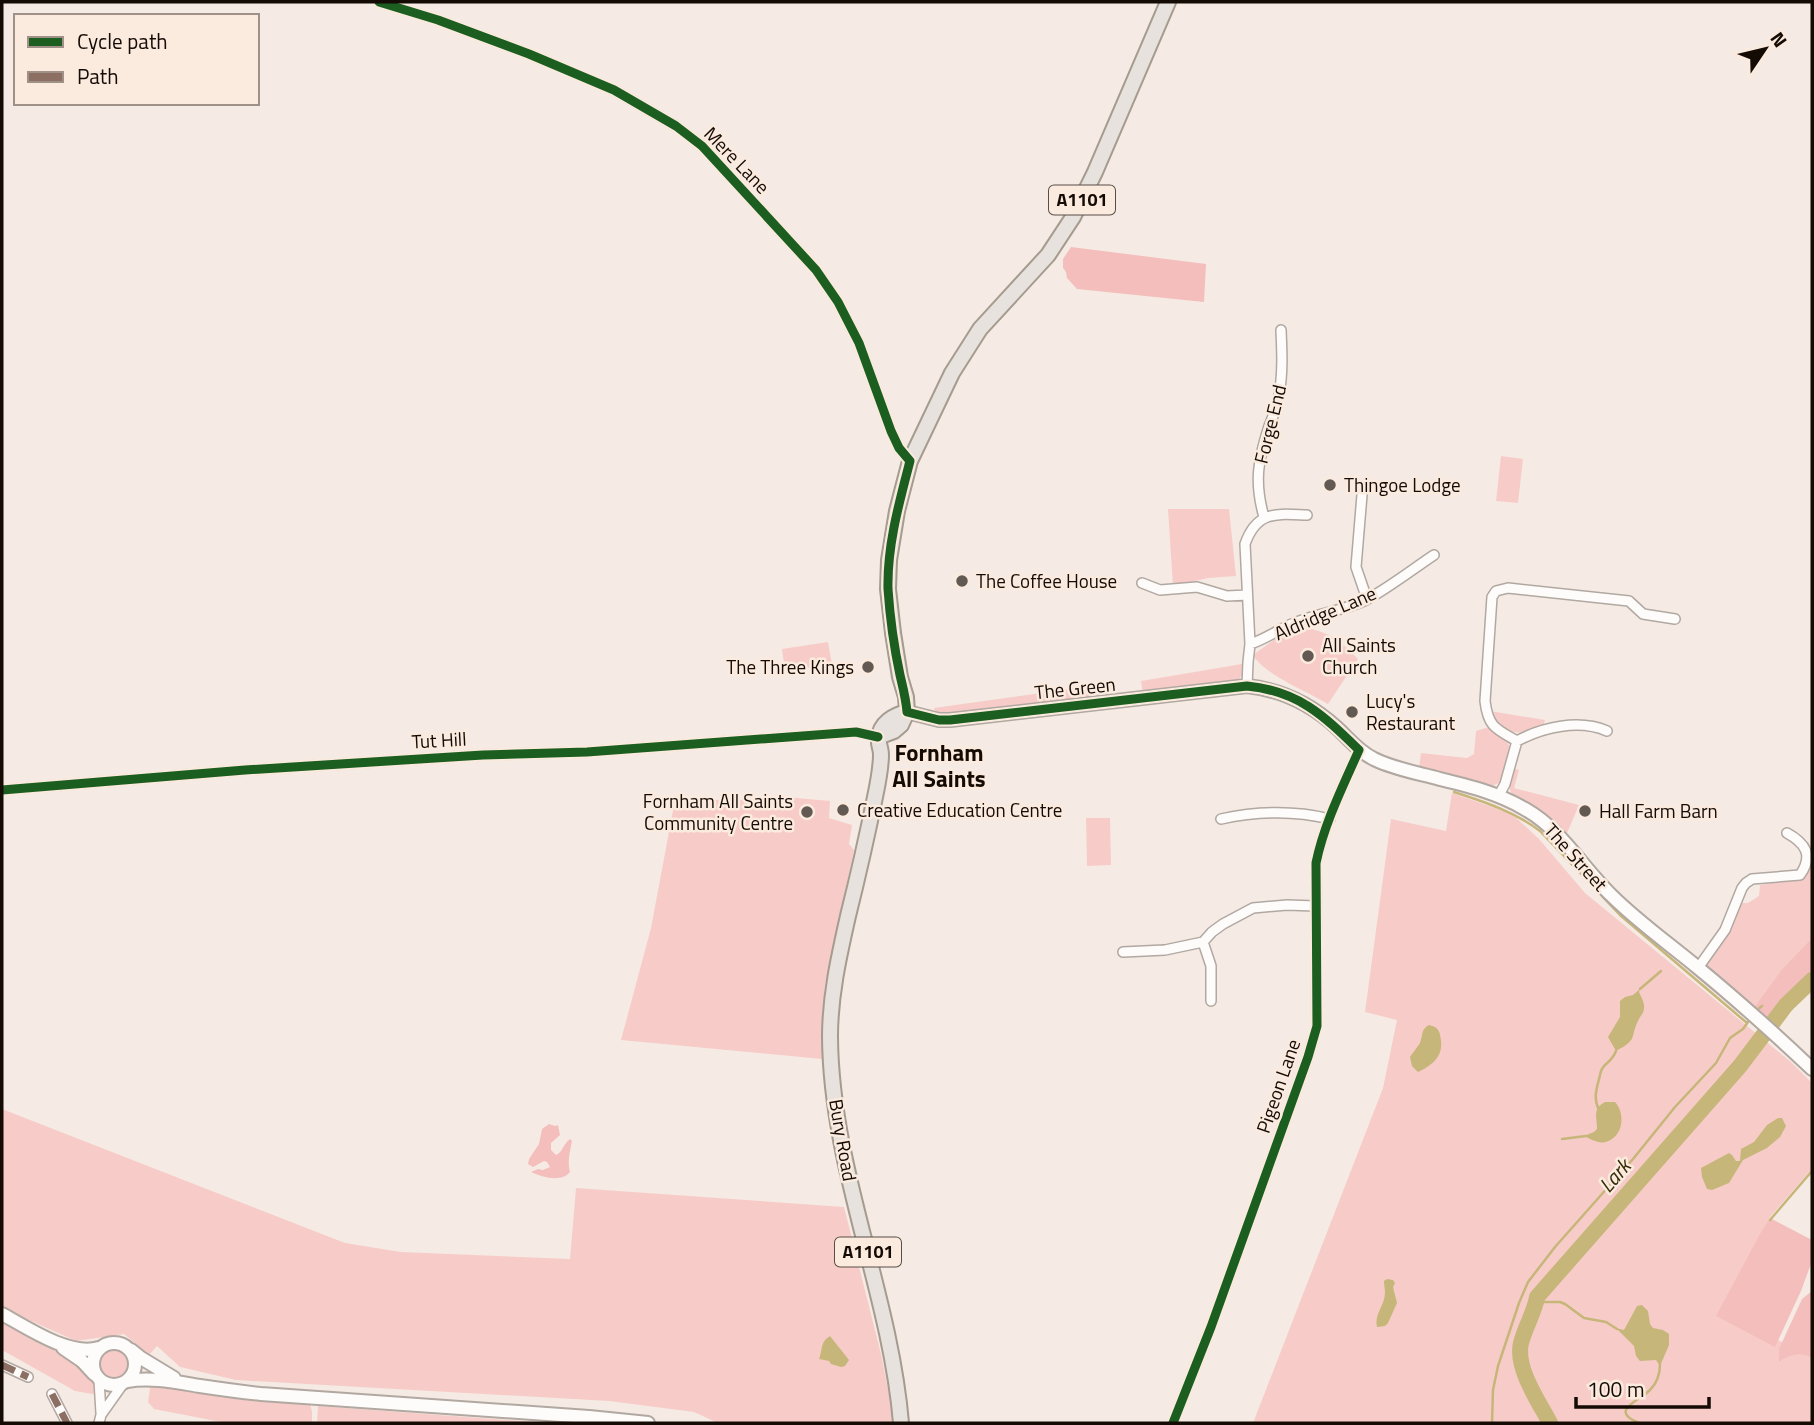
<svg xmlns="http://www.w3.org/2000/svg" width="1814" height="1425" font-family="'Titillium Web',sans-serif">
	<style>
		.green { fill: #f7ccc8 }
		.forest { fill: #f3bebb }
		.water { fill: #c6b679 }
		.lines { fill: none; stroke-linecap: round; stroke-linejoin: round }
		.stream { stroke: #c6b679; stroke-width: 2.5 }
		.river { stroke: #c6b679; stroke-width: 16 }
		.street-casing { stroke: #b1a8a1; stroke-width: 12 }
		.secondary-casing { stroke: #b1a8a1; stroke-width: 16 }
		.primary-casing { stroke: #a59b8f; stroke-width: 18 }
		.street { stroke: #fefcfb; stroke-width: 9 }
		.secondary { stroke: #fefcfb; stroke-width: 12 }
		.primary { stroke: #e7e2dd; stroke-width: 14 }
		.quiet { stroke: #8d6e63; stroke-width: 7; stroke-dasharray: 14 7; stroke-linecap: butt }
		.cycleway-casing { stroke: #fbeade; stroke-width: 13 }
		.cycleway { stroke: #1b5e20; stroke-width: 9 }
		.poi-dot { fill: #635953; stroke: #fbeade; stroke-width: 2.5 }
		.labels { text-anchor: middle; stroke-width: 5; stroke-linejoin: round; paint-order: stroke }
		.shield { fill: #fbeade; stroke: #594e46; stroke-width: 2 }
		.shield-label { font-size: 18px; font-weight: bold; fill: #140b05 }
		.street-label { font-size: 19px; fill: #140b05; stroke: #fbeade }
		.poi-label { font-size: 19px; fill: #140b05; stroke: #fbeade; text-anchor: start }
		.water-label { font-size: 21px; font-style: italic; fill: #342c06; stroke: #fbeade }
		.quarter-label { font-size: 23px; font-weight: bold; fill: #140b05; stroke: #fbeade }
	</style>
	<rect width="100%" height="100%" fill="#f5ebe4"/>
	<path class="green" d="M1501,456L1523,459L1518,503L1496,501Z
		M1168,509H1229L1236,576L1208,578L1173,586Z
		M1301,625C1331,635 1336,636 1358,659L1328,704C1307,691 1266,676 1253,655L1289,629Z
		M828,642L832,664L785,671L782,649Z
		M1242,664V675L1237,682L1143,694L1141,681Z
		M1107,684L1110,697L942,716L936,713L934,708Z
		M1490,711L1545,720L1542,729C1520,734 1514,735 1494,724Z
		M1489,727L1505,738L1511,749L1502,781L1491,787L1439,778L1441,772L1419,768L1421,753L1467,758L1474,754L1476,731Z
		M1513,768L1519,770L1514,788L1579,805L1567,833L1551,818L1546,824C1536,815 1510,799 1509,786C1509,780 1511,774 1513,768Z
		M1452,793L1512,814L1539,839L1585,893L1791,1062L1812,1083V1169L1770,1217L1767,1224L1778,1340L1799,1351L1812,1352V1423H1253L1383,1088L1397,1020L1365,1012L1391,819L1446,831Z
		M786,797L830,801L829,818L852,825L849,844L854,850L825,985L822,1021V1059L621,1040L651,928L675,800H767Z
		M1086,818H1110L1111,865L1087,866Z
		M1812,867V940L1809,941L1782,969L1752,1010L1706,967L1707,964L1732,928L1741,903H1748L1759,896L1760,885L1801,878Z
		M2,1109L345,1243L401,1252L570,1259L576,1188L844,1207L881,1354L894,1419L896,1423H718L694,1412L609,1401L236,1380L180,1367L157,1346L149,1355L124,1334L76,1341L2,1308Z
		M2,1323C23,1334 69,1354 85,1370C92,1377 95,1385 98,1395L75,1391L2,1350Z
		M98 1364a16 16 0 1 1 32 0a16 16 0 1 1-32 0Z
		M151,1381L243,1400L310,1404L312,1412V1423H226L154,1409L148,1402Z
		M318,1406L549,1423H317Z"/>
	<path class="forest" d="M1071,247L1206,264L1204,302L1077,289L1067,278L1066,272L1063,268V259Z
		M1812,940V972L1791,990L1766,1022L1752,1010L1782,969L1809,941Z
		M549,1124L555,1126L558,1125L560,1135L551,1143V1150L556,1155C563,1152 563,1144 570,1139L572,1141C570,1152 567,1161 570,1172C561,1183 542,1177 531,1172L538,1169L543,1170L550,1167L547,1162L544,1161L533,1167L528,1164L529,1159L539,1144L542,1129Z
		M1770,1218L1812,1240V1261L1801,1291L1775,1347L1716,1316L1760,1234Z
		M1812,1291V1358C1801,1351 1789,1355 1779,1362V1349L1802,1299Z"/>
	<path class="water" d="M1640,989L1639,992C1641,997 1645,1003 1644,1008C1644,1013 1641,1015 1639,1019C1629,1038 1639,1039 1616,1051L1608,1037L1620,1017V1001L1625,997L1633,995Z
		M1429,1025C1439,1027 1440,1032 1441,1041C1443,1057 1431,1066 1418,1072L1412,1066L1410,1057C1413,1052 1417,1048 1420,1043C1423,1035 1421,1029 1429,1025Z
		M1605,1102H1615C1626,1114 1623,1137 1606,1142C1598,1144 1591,1139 1584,1136L1594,1132L1597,1129C1597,1117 1592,1109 1605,1102Z
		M1778,1118H1782L1786,1126L1780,1137L1767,1148L1743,1160L1729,1183L1712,1190L1707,1189L1702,1177L1701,1168L1729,1153L1732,1155L1736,1161H1740L1741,1149L1754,1142L1767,1125Z
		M1387,1279L1393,1280L1395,1283L1393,1287L1397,1303L1388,1323L1385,1326L1377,1327C1374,1314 1385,1305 1385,1293C1385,1289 1384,1285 1384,1281Z
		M1642,1305L1648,1311L1650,1324L1653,1328L1663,1330L1669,1334V1345L1660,1366L1656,1360L1640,1361L1636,1356L1634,1346L1616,1328L1624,1330L1637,1306Z
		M830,1336L849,1360L845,1366L841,1367L831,1364L829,1361L819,1359C823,1349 820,1342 830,1336Z"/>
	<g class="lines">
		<path class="stream" d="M1454,792C1485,802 1515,812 1540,831L1620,915L1747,1023
			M1640,989L1661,971
			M1757,1010L1762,1006
			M1599,1110C1592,1097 1598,1085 1601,1071C1604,1063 1612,1062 1616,1051
			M1562,1139L1586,1136
			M1770,1220L1812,1171
			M1538,1297L1541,1302H1560L1565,1304L1584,1318L1606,1322L1617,1329
			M1492,1423L1493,1390L1498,1366L1519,1303L1528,1282L1555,1247L1633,1159L1675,1107L1716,1063L1730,1038L1743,1029L1748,1022
			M1639,1423C1608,1411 1639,1401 1650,1390C1657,1383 1660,1375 1660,1364"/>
		<path class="river" d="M1550,1423C1539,1402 1515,1368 1521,1343C1525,1327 1535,1311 1537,1297L1740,1066L1786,1005L1812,980"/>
		<defs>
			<path id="street" d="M379,2L438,20L529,54L614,90L676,126L702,146L816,270L838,302L859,343L891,431L899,448L910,461
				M1362,495L1356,567L1367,599
				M1264,517C1254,482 1258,460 1269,426C1273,416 1278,406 1279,395C1283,373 1282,352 1281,330
				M1142,583L1160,590L1197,587L1227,596L1247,595
				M1250,644C1266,639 1279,629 1294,623C1318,613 1343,611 1366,600C1387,589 1413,569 1434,555
				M1247,686L1248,662L1250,644L1245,544C1257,510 1277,514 1307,515
				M1607,731C1579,719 1543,727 1517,741C1496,729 1488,727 1485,701L1492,597L1496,591L1508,588L1629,601L1643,614L1675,619
				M2,790L245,770L483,755L587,752L856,732L878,737
				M1499,795L1505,784L1517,741
				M1221,819C1258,811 1293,810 1330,819
				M1203,942L1211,966V1001
				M1123,952L1165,950L1203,942L1212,932L1223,924L1253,908L1287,905L1315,906
				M1698,968L1725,930L1742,888L1746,883L1752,879L1800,875C1814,855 1805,843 1787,833
				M2,1365L28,1377
				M99,1380L101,1413
				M52,1394L67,1423
				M99,1423L101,1415L123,1384
				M1173,1423L1211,1327L1308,1057L1317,1026L1316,863C1324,824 1343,786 1359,750"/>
			<path id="secondary" d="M907,712L939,720H950L1247,686C1283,690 1311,704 1337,728C1349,739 1359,752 1374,759C1394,769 1418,773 1440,779C1469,786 1498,793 1525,809C1562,830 1581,866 1611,895C1637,921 1668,943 1697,967C1736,999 1775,1034 1812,1069
				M2,1314C28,1328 70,1357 99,1348
				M93 1364a21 21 0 1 1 42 0a21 21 0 1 1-42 0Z
				M63,1348L82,1361L94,1374
				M131,1350L141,1358L174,1378
				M127,1381C152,1377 175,1382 200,1386C220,1389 241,1392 261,1394L589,1417L648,1423"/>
			<path id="primary" d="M878,737L894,731L901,725L907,712L906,697L900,677L893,633L888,589L889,560L897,511L910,461L952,373L980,329L1048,255L1073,217L1095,172L1168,2
				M901,1423C890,1292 831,1169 830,1037C830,995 839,956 848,916C858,876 867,836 875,797C878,783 881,768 881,754C881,749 878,744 879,739C879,723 894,715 907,712"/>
		</defs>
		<use href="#street" class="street-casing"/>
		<use href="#secondary" class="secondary-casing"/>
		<use href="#primary" class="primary-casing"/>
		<use href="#street" class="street"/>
		<use href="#secondary" class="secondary"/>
		<use href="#primary" class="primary"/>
		<path class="quiet" d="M2,1365L28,1377
			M52,1394L67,1423"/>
		<defs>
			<path id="cycleway" d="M379,2L438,20L529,54L614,90L676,126L702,146L816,270L838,302L859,343L891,431L899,448L910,461C899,503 887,546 888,589C890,618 894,647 900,675C903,688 906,699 907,712L939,720H950L1247,686C1299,691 1324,716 1359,750C1343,786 1324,824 1316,863L1317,1026L1308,1057L1211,1327L1173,1423
				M2,790L245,770L483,755L587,752L856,732L878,737"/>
		</defs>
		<use href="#cycleway" class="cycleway-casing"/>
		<use href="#cycleway" class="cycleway"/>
	</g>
	<g class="poi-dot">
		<circle cx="1330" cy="485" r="7"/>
		<circle cx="962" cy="581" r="7"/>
		<circle cx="1308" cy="656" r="7"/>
		<circle cx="868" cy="667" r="7"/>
		<circle cx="1352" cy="712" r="7"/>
		<circle cx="843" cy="810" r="7"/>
		<circle cx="1585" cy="811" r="7"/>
		<circle cx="807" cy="812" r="7"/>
	</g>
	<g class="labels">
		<g class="shield">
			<rect x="1049" y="185.5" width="66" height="29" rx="5"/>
			<rect x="835" y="1237.5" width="66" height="29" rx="5"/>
		</g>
		<g class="shield-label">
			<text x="1082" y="206">A1101</text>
			<text x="868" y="1258">A1101</text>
		</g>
		<g class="street-label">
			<text transform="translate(737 160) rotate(46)" y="7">Mere Lane</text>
			<text transform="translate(1270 424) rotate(-76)" y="7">Forge End</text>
			<text transform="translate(1325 613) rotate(-23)" y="7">Aldridge Lane</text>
			<text transform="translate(1075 688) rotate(-6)" y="7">The Green</text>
			<text transform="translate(439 740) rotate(-3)" y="7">Tut Hill</text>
			<text transform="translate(1576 857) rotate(48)" y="7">The Street</text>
			<text transform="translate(1278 1086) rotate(-71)" y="7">Pigeon Lane</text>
			<text transform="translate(843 1140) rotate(80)" y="7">Bury Road</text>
		</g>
		<g class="poi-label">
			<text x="1344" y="492">Thingoe Lodge</text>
			<text x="976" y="588">The Coffee House</text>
			<text x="1322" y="652">All Saints<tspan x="1322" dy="22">Church</tspan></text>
			<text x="854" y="674" text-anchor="end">The Three Kings</text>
			<text x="1366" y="708">Lucy's<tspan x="1366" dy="22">Restaurant</tspan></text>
			<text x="793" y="808" text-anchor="end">Fornham All Saints<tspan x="793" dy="22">Community Centre</tspan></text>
			<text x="857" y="817">Creative Education Centre</text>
			<text x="1599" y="818">Hall Farm Barn</text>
		</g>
		<g class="water-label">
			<text transform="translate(1615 1176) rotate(-49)" y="7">Lark</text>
		</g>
		<g class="quarter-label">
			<text x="939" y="761">Fornham<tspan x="939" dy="26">All Saints</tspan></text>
		</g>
	</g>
	<rect width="1814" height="1425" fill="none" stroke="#140b05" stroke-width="7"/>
	<rect x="14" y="14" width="245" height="91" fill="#fbeade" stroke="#9f9187" stroke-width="2"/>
	<rect x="28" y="37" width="35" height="10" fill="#1b5e20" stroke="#9f9187" stroke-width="2"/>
	<text x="77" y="49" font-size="21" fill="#140b05">Cycle path</text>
	<rect x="28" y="72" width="35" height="10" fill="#8d6e63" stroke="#9f9187" stroke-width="2"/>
	<text x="77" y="84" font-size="21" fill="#140b05">Path</text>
	<g transform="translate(1765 49) rotate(55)" stroke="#fbeade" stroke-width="5" paint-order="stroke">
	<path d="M0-5L12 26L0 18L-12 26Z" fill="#140b05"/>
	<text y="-10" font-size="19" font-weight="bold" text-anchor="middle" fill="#140b05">N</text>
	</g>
	<path d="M1576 1397v10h133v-10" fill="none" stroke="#140b05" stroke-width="3.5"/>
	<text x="1587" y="1397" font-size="21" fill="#140b05" stroke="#fbeade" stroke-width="5" paint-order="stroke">100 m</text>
</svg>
